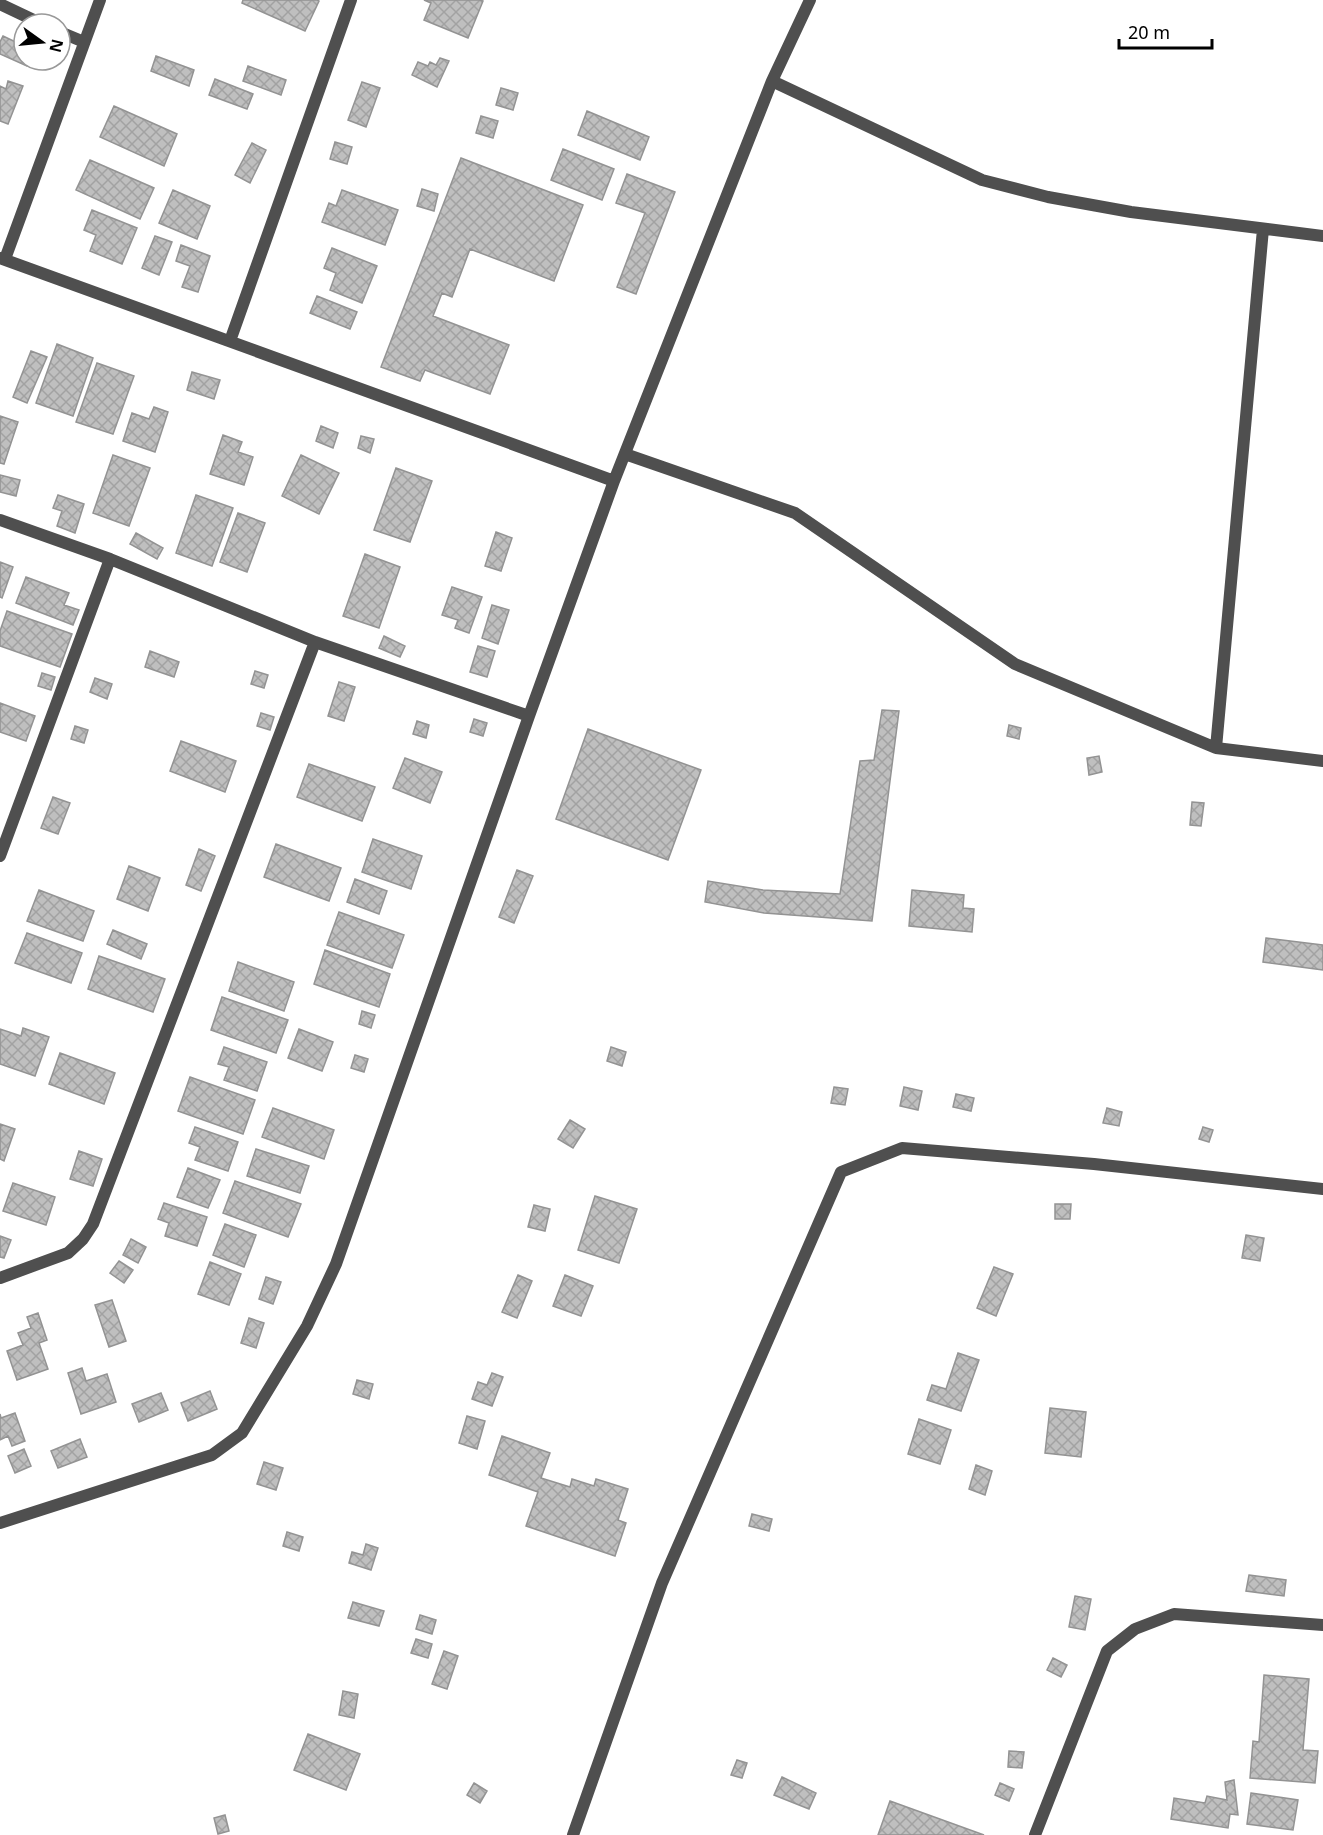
<svg xmlns="http://www.w3.org/2000/svg" width="1323" height="1835" font-family="'Noto Sans',sans-serif">
	<style>
		.building { fill: url(#building-cross-hatch); stroke: #939393; stroke-width: 1.5 }
		.lines { fill: none; stroke-linecap: round; stroke-linejoin: round }
		.minor { stroke: #4f4f4f; stroke-width: 12 }
	</style>
	<defs>
		<pattern id="building-cross-hatch" width="8" height="8" patternUnits="userSpaceOnUse" patternTransform="scale(1.5)"><rect width="8" height="8" fill="#bfbfbf"/><path d="M0 0l8 8M0 8l8-8" fill="none" stroke="#a2a2a2"/></pattern>
	</defs>
	<rect width="100%" height="100%" fill="#fff"/>
	<path class="building" d="M243,0H317L319,1L305,31L242,3Z
		M424,0H480L483,1L468,38L424,20L431,3Z
		M3,36L24,46V60H30L27,66L0,54V42Z
		M156,56L194,70L189,86L151,71Z
		M440,58L449,61L437,87L412,75L418,62L428,66L430,62L436,65Z
		M248,66L286,80L281,95L243,81Z
		M215,79L253,94L247,109L209,95Z
		M8,81L23,86L8,124L0,121V86L6,89Z
		M362,82L380,88L366,127L348,120Z
		M501,88L518,93L513,110L496,105Z
		M114,106L177,134L164,166L100,137Z
		M587,111L649,137L640,160L578,135Z
		M481,116L498,121L493,138L476,133Z
		M335,142L352,147L347,164L330,159Z
		M252,143L266,150L250,183L235,175Z
		M563,149L614,169L602,200L551,180Z
		M461,158L583,205L554,281L470,249L452,297L442,293L433,316L509,345L490,394L425,370L420,381L381,367Z
		M90,160L154,188L140,219L76,190Z
		M627,174L675,192L636,294L617,287L645,213L616,203Z
		M422,189L438,194L434,211L417,206Z
		M173,190L210,206L197,239L159,223Z
		M342,190L398,210L385,245L322,222L329,203L336,206Z
		M92,210L137,228L122,264L90,251L96,235L84,230Z
		M155,236L172,242L159,275L142,268Z
		M181,245L210,256L198,292L182,287L190,266L176,261Z
		M332,248L377,266L362,303L330,290L336,273L324,268Z
		M317,296L357,312L350,329L310,313Z
		M57,344L93,358L73,416L36,403Z
		M31,351L47,357L27,403L13,397Z
		M97,363L134,376L113,434L76,422Z
		M192,372L220,380L214,399L187,390Z
		M154,407L168,412L155,452L123,441L132,413L149,419Z
		M0,416L18,422L4,464L0,463Z
		M321,426L338,433L333,448L316,441Z
		M223,435L242,442L238,452L253,457L244,485L210,474Z
		M361,436L374,439L370,453L358,448Z
		M113,455L150,468L129,526L93,513Z
		M301,455L339,473L319,514L282,496Z
		M396,468L432,481L410,542L374,530Z
		M0,475L20,480L16,496L0,492Z
		M58,495L84,504L75,533L57,526L62,511L53,508Z
		M196,495L233,508L212,566L176,553Z
		M238,513L265,523L247,572L220,562Z
		M496,532L512,538L501,571L485,566Z
		M136,533L163,548L157,559L130,544Z
		M365,554L400,567L379,628L343,616Z
		M0,562L13,567L2,598L0,597Z
		M26,577L69,593L64,605L79,610L73,625L16,603Z
		M452,587L482,597L469,633L455,628L458,620L442,615Z
		M492,605L509,610L498,644L482,638Z
		M7,611L72,634L60,667L0,646V631Z
		M384,636L405,646L400,657L379,648Z
		M478,646L495,651L487,677L470,672Z
		M150,651L179,662L174,677L145,667Z
		M255,671L268,675L264,688L251,684Z
		M42,673L55,677L51,690L38,686Z
		M95,678L112,684L107,699L90,692Z
		M339,682L355,687L344,721L328,716Z
		M0,703L35,716L26,741L0,732Z
		M882,710L899,711L872,921L764,913L705,902L708,881L763,890L840,894L860,761L874,760Z
		M261,713L274,717L270,730L257,726Z
		M474,719L487,723L483,736L470,732Z
		M417,721L429,725L426,738L413,734Z
		M1009,725L1021,728L1019,739L1007,736Z
		M75,726L88,730L84,743L71,739Z
		M588,729L701,770L668,860L556,819Z
		M181,741L236,761L225,792L170,771Z
		M1099,756L1102,772L1089,775L1087,758Z
		M405,758L442,772L430,803L393,788Z
		M309,764L375,787L362,821L297,797Z
		M53,797L70,803L58,834L41,828Z
		M1192,802L1204,803L1201,826L1190,825Z
		M373,839L422,856L411,889L362,872Z
		M276,844L341,868L329,901L264,877Z
		M199,849L215,856L201,891L186,885Z
		M129,866L160,878L148,911L117,899Z
		M517,870L533,876L514,923L499,917Z
		M355,879L387,891L379,914L347,902Z
		M39,890L94,911L83,941L27,921Z
		M912,890L964,895L963,908L974,909L972,932L909,926Z
		M339,912L404,935L392,968L327,945Z
		M113,930L147,944L141,959L107,944Z
		M27,933L82,953L71,983L15,963Z
		M1266,938L1323,945V970L1263,962Z
		M325,950L390,974L379,1007L314,984Z
		M99,956L165,979L153,1012L88,989Z
		M238,962L294,982L284,1011L229,991Z
		M222,997L288,1020L276,1053L211,1030Z
		M362,1011L375,1015L371,1028L359,1024Z
		M23,1028L49,1037L35,1076L0,1064V1029L21,1036Z
		M299,1029L333,1042L322,1071L288,1058Z
		M224,1047L267,1062L257,1091L224,1080L229,1067L218,1064Z
		M611,1047L626,1052L622,1066L607,1061Z
		M60,1053L115,1073L104,1104L49,1084Z
		M355,1055L368,1059L364,1072L351,1068Z
		M190,1077L255,1100L243,1134L178,1111Z
		M834,1087L848,1089L845,1105L831,1103Z
		M904,1087L922,1091L918,1110L900,1106Z
		M956,1094L974,1098L971,1111L953,1107Z
		M273,1108L334,1130L324,1159L262,1137Z
		M1107,1108L1122,1112L1119,1126L1103,1123Z
		M570,1120L585,1129L573,1148L558,1139Z
		M0,1124L15,1129L4,1161L0,1159Z
		M195,1127L238,1142L228,1171L195,1160L200,1147L189,1143Z
		M1203,1127L1213,1130L1209,1142L1199,1139Z
		M256,1149L309,1166L300,1193L247,1176Z
		M79,1151L102,1159L93,1186L70,1179Z
		M188,1168L220,1180L208,1208L177,1197Z
		M235,1181L301,1204L288,1237L223,1213Z
		M13,1183L55,1197L46,1225L3,1211Z
		M595,1196L637,1209L619,1263L578,1250Z
		M164,1203L207,1217L197,1246L165,1236L169,1223L158,1219Z
		M1055,1204H1071L1070,1219H1055Z
		M534,1205L550,1209L545,1231L528,1227Z
		M225,1224L256,1235L244,1267L213,1255Z
		M1246,1235L1264,1238L1260,1261L1242,1258Z
		M0,1236L11,1240L4,1258L0,1257Z
		M131,1239L146,1247L138,1263L123,1255Z
		M119,1261L133,1270L124,1283L110,1273Z
		M210,1262L241,1274L229,1305L198,1294Z
		M994,1267L1013,1274L996,1316L977,1308Z
		M518,1275L532,1281L517,1318L502,1312Z
		M565,1275L593,1286L581,1316L553,1306Z
		M266,1277L281,1282L273,1304L259,1299Z
		M112,1300L126,1341L109,1347L95,1305Z
		M38,1313L47,1340L39,1343L48,1369L17,1380L7,1351L23,1345L18,1333L31,1328L27,1317Z
		M249,1318L264,1323L256,1348L241,1343Z
		M958,1353L979,1360L961,1411L927,1400L932,1385L946,1389Z
		M82,1368L86,1381L107,1374L116,1402L81,1414L68,1373Z
		M492,1373L503,1377L492,1406L472,1399L478,1382L487,1385Z
		M357,1380L373,1384L369,1399L353,1394Z
		M210,1391L217,1409L188,1421L181,1403Z
		M161,1393L168,1410L139,1422L132,1404Z
		M1050,1408L1086,1412L1081,1457L1045,1453Z
		M15,1413L25,1441L12,1446L8,1436L0,1440V1414L1,1418Z
		M467,1416L485,1421L477,1449L459,1443Z
		M919,1419L951,1430L940,1464L908,1454Z
		M502,1436L550,1453L541,1478L570,1487L572,1479L594,1486L596,1479L628,1489L618,1520L626,1523L615,1556L526,1526L538,1492L489,1475Z
		M80,1439L87,1457L58,1468L51,1451Z
		M24,1449L31,1466L15,1473L8,1456Z
		M264,1462L283,1468L276,1490L257,1484Z
		M976,1465L992,1471L985,1495L969,1489Z
		M752,1514L772,1519L769,1531L749,1526Z
		M287,1532L303,1537L299,1551L283,1546Z
		M366,1544L378,1548L371,1570L349,1563L352,1552L363,1555Z
		M1249,1575L1286,1580L1284,1596L1246,1591Z
		M1075,1596L1091,1599L1085,1630L1069,1627Z
		M353,1602L384,1611L379,1626L348,1618Z
		M420,1615L436,1620L432,1634L416,1629Z
		M416,1639L432,1644L428,1658L411,1653Z
		M444,1651L458,1656L447,1689L432,1684Z
		M1053,1658L1067,1665L1061,1677L1047,1670Z
		M1264,1675L1309,1679L1303,1750L1318,1751L1315,1783L1250,1778L1253,1741L1259,1742Z
		M343,1691L358,1694L354,1718L339,1715Z
		M308,1734L360,1754L346,1790L294,1770Z
		M1009,1751L1024,1752L1022,1768L1008,1767Z
		M737,1760L747,1763L742,1778L731,1775Z
		M782,1777L816,1793L809,1809L774,1795Z
		M1234,1780L1238,1815L1230,1814L1228,1828L1171,1819L1174,1798L1205,1803L1207,1796L1227,1800L1225,1782Z
		M474,1783L487,1791L480,1803L467,1795Z
		M1000,1783L1014,1789L1009,1801L995,1795Z
		M1251,1793L1298,1800L1293,1830L1247,1824Z
		M890,1801L984,1835H878Z
		M225,1815L229,1831L218,1834L214,1818Z"/>
	<g class="lines">
		<path class="minor" d="M0,4L42,24
			M60,32L84,42
			M772,81L982,180L1048,197L1131,212L1323,236
			M1263,229L1216,748L1323,761
			M0,258L614,481
			M5,259L100,0
			M230,341L351,0
			M625,454L795,513L1015,664L1216,748
			M0,520L110,559L315,642L529,716
			M0,856L110,559
			M0,1278L68,1253L83,1239L93,1224L315,642
			M0,1523L212,1455L242,1433L307,1326L336,1264L529,716L614,481L772,81L810,0
			M573,1835L662,1583L841,1172L902,1148L1094,1164L1323,1189
			M1035,1835L1107,1651L1135,1629L1174,1614L1323,1625"/>
	</g>
	<g transform="translate(42 42) rotate(105)"><circle r="28" fill="#ffffff" stroke="#999999" stroke-width="1.5"/>
	<path d="M0-4.5L10 22L0 15L-10 22Z" fill="#000000"/>
	<text y="-9" font-size="16" font-weight="bold" text-anchor="middle" fill="#000000">N</text>
	</g>
	<path d="M1119 39v9h93v-9" fill="none" stroke="#000000" stroke-width="3"/>
	<text x="1128" y="39" font-size="18" fill="#000000" stroke="#ffffff" stroke-width="4.5" paint-order="stroke">20 m</text>
</svg>
